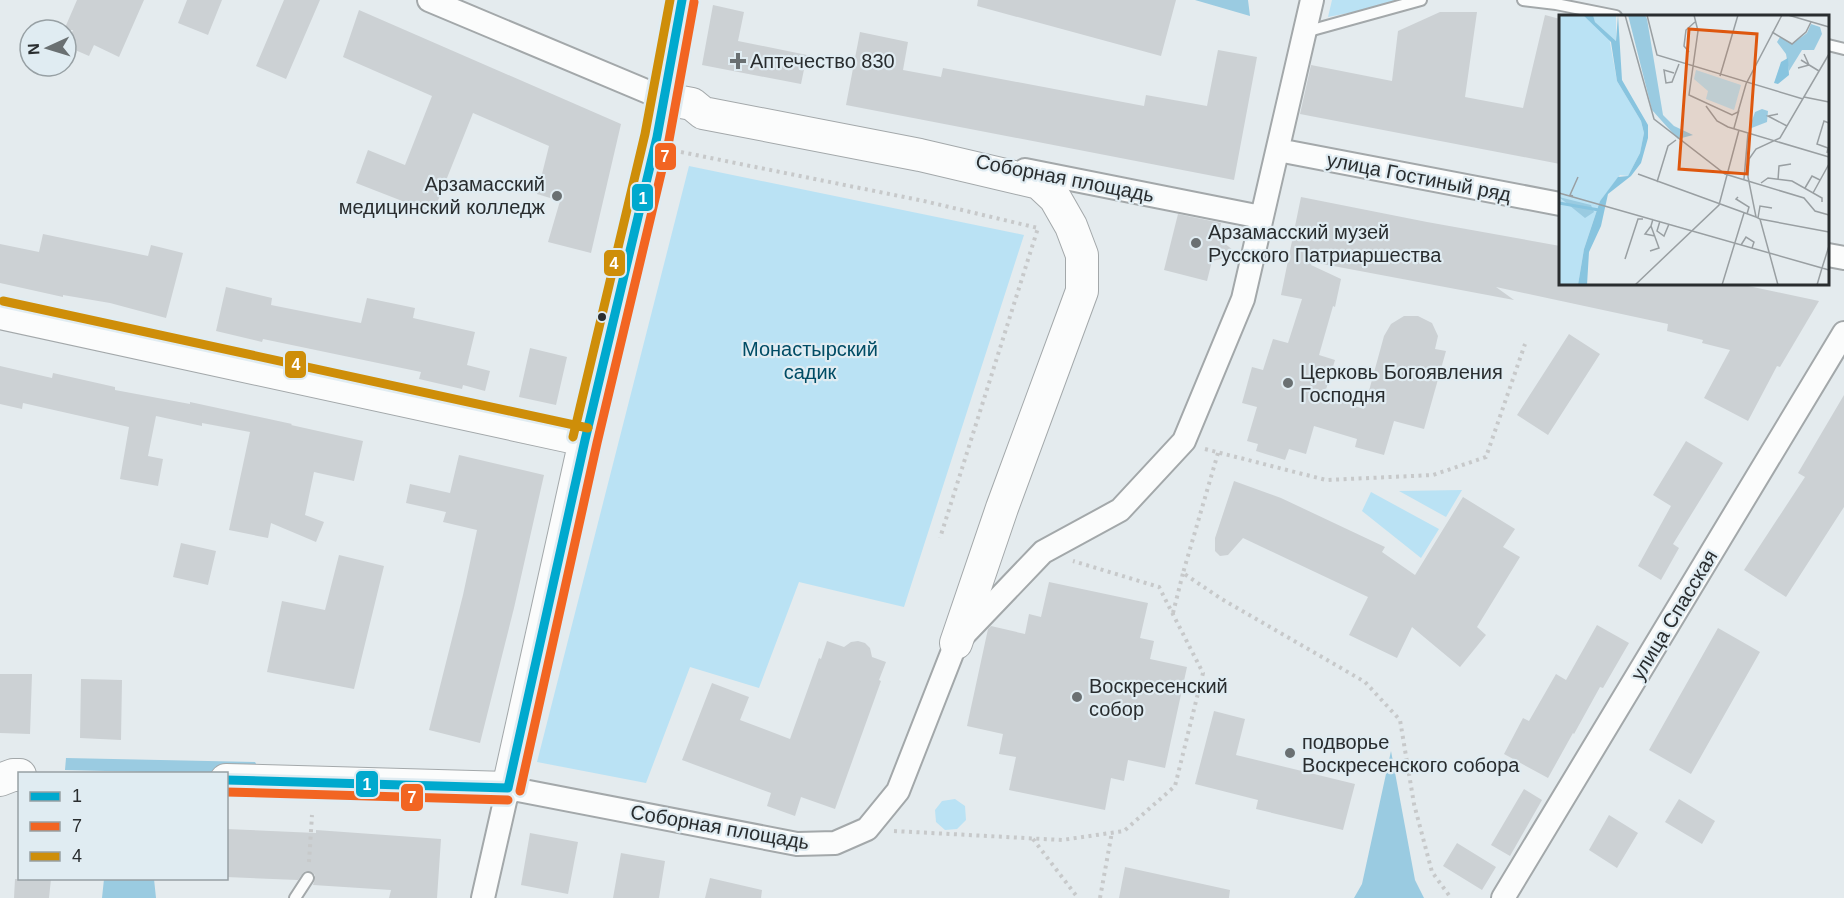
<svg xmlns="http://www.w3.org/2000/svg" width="1844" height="898" font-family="Helvetica,sans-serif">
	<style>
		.green { fill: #bae2f4 }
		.forest { fill: #9acbe1 }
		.building { fill: #ccd1d4 }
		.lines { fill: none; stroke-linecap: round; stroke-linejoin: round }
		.lane-casing { stroke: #a3a8aa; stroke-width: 14 }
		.street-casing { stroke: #a3a8aa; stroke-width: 26 }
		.secondary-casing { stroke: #a3a8aa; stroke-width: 34 }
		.path { stroke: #c7c9ca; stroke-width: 4; stroke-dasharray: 3 4.5; stroke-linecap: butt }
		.lane { stroke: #fbfcfc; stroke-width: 10 }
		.street { stroke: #fbfcfc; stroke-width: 22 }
		.secondary { stroke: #fbfcfc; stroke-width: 32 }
		.bus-1-casing { stroke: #e0ecf2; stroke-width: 14 }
		.bus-2-casing { stroke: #e0ecf2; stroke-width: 14 }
		.bus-3-casing { stroke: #e0ecf2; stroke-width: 14 }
		.bus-1 { stroke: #00a9ce; stroke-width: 9 }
		.bus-2 { stroke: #f26522; stroke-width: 9 }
		.bus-3 { stroke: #ce8e09; stroke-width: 9 }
		.poi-dot { fill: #6a7072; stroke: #e0ecf2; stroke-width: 2 }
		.bus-dot { fill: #292d2f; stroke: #e0ecf2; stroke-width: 2 }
		.labels { text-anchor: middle; stroke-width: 4.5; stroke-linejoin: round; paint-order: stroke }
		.poi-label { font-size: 20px; fill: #292d2f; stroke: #e0ecf2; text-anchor: start }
		.street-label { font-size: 20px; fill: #292d2f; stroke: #e0ecf2 }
		.park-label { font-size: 20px; fill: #004c65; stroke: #e0ecf2 }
		.inset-river { fill: none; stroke: #88c4df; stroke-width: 3 }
		.inset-road { fill: none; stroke: #999fa2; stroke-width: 1.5 }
		.view { fill: #de570e; fill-opacity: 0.15; stroke: #de570e; stroke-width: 3 }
		.inset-edge { fill: none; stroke: #292d2f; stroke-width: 3 }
		.line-badge { stroke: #e0ecf2; stroke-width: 2 }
		.badge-label { font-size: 16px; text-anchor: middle; font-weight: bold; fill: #fff }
	</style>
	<rect width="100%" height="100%" fill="#e4ebee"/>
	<path class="green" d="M1332,0H1415L1328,17Z
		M689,166L1024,235L904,607L799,582L759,688L690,667L646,783L537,762Z
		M1462,490L1446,517L1399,491Z
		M1371,492L1439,529L1421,558L1362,511Z
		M955,799L965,806L966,820L957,829L945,830L936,822L935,810L942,801Z"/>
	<path class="forest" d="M1195,0H1248L1250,16Z
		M1391,751L1415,880L1424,898H1354L1362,884Z
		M66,758L255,762L263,776L226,774L65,770Z
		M104,879H154L156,898H102Z"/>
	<path class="building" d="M77,0H144L119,57L94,45L89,56L66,46L73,30H64Z
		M187,0H222L208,35L178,23Z
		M284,0H320L286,79L256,66Z
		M978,0H1176L1161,56L977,6Z
		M713,5L744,12L738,41L807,55L801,84L702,65Z
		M359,10L621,124L591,253L548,242L560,201L537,194L549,146L473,113L433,213L356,183L368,150L405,165L432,96L343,57Z
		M1440,12H1477L1465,97L1523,108L1545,15L1560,19V164L1300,114L1311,65L1392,81L1398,31Z
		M860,32L908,42L903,70L941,77L943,68L1144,106L1146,95L1207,106L1218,50L1257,57L1234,180L846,105Z
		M1301,197L1427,222L1560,246V284H1739L1819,301L1780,367L1777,366L1748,421L1704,398L1730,350L1702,343L1703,340L1667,331L1668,324L1496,287L1514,300L1312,262L1311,265L1341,279L1335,307L1333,306L1319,355L1335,360L1324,396L1364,409L1384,336L1391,324L1404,316H1418L1432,323L1438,336L1435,349L1446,351L1424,429L1394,421L1384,455L1355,447L1357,439L1314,426L1306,454L1289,449L1285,460L1256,451L1258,444L1247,441L1257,407L1242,403L1252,367L1263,370L1273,339L1288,343L1302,299L1281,295Z
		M1178,214L1221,223L1218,238L1239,255L1212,261L1207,281L1164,270Z
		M43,234L148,256L151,245L183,253L166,318L110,303L63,295V297L0,283V244L39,252Z
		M226,287L272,298L271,305L361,323L367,298L415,308L413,318L475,332L467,365L490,371L485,391L463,385L462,389L419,379L421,372L263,339L262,342L216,331Z
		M1569,334L1600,354L1548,435L1517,415Z
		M530,348L567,357L556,405L519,397Z
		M0,366L52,378L53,373L115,387V390L190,404V402L292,424L291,425L363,441L354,481L314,472L305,515L324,522L316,542L271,523L268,538L229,530L250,432L202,423V426L156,416L148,456L163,459L158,486L120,479L129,427L23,403L22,409L0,404Z
		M1844,395V507L1786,597L1744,570L1805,477L1798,473Z
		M1686,441L1723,463L1673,544L1679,548L1661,580L1638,566L1671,506L1653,495Z
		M459,455L544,475L514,608L480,743L429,730L463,595L477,530L443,522L446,512L406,503L410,484L450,493Z
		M1234,481L1281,498L1385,547L1382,552L1415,575L1463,497L1515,529L1503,547L1520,557L1477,627L1486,635L1460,667L1412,627L1397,658L1349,635L1368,597L1243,538L1228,555L1220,556L1215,551V538Z
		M181,543L216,551L208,585L173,577Z
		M339,555L384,566L354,689L267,672L282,601L325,610Z
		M1049,582L1148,603L1140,638L1154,641L1150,659L1187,667L1165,768L1128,760L1124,781L1111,778L1105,810L1009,790L1016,757L999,754L1003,734L967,726L988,629L991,626L1025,634L1029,614L1041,617Z
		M1597,625L1629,643L1603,688L1600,687L1574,734L1573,733L1548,778L1504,754L1523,718L1529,721L1556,674L1566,680Z
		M1718,628L1760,652L1691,774L1649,750Z
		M827,641L844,647L851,642L858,641L865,643L870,648L872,657L886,662L879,680L881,681L835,809L801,797L795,816L767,806L771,793L682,760L712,683L749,697L740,720L790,739L819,658L821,659Z
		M0,674H32L30,734L0,733Z
		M81,679L122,680L121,740L80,738Z
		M1214,711L1245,719L1236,755L1355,784L1343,830L1256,809L1258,800L1195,784Z
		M1524,789L1542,800L1510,856L1491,845Z
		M1679,799L1715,821L1702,844L1665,822Z
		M1609,815L1638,833L1617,868L1589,850Z
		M226,829L316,833V830L441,839L437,898H389L391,890L313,885L315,879V875L309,871L304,872L298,880L226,877Z
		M530,833L578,842L568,894L521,885Z
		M1457,843L1496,867L1482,890L1443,866Z
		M621,853L665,861L659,898H613Z
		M1125,867L1230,890L1229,898H1119Z
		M710,878L762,890L761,898H705Z
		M15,879H51L49,898H14Z"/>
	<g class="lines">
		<defs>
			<path id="lane" d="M1523,0L1556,4L1616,16
				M1305,32L1421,0
				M1828,45L1844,49
				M295,898L308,878"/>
			<path id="street" d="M429,0L665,99L678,101
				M1278,150L1560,204
				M1025,170L1261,217
				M1828,255L1844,258
				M483,898L508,788L797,844L835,843L867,829L898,791L956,643L1043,552L1120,510L1184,441L1243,299L1312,0
				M1503,898L1844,333"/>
			<path id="secondary" d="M665,99L692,104L703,113L920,155L1039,183L1055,198L1071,226L1082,255V291L1002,508L956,643
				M0,313L585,440
				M0,780L13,775H20
				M226,780L508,788L585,440L657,137L669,78L682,0"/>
		</defs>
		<use href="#lane" class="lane-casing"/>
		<use href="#street" class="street-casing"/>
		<use href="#secondary" class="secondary-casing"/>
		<path class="path" d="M681,152L924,201L1038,228L940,538
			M1205,449L1326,480L1433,475L1486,457L1525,344
			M1218,453L1183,573L1220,598L1365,682L1400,720L1414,804L1432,872L1451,898
			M1173,613L1183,573
			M894,831L1062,840L1124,831L1175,786L1203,673L1159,587L1073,561
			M1033,839L1078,898
			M309,862L312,815
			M1100,898L1112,832"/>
		<use href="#lane" class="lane"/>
		<use href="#street" class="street"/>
		<use href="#secondary" class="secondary"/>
		<defs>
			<path id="bus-1" d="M226,780L508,788
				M508,788L585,440L657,137L682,0"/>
			<path id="bus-2" d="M520,791L597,443L669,140L694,2
				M226,792L508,800"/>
			<path id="bus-3" d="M3,301L588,428
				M573,437L645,134L670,0"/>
		</defs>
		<use href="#bus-1" class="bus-1-casing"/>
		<use href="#bus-2" class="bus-2-casing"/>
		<use href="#bus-3" class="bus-3-casing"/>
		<use href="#bus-1" class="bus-1"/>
		<use href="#bus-2" class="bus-2"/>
		<use href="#bus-3" class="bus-3"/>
	</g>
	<g class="poi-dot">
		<path d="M735 52h6v6h6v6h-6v6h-6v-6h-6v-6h6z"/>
		<circle cx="557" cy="196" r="6"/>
		<circle cx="1196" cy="243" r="6"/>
		<circle cx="1288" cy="383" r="6"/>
		<circle cx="1077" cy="697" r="6"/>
		<circle cx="1290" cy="753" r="6"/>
	</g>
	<circle class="bus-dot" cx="602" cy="317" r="5"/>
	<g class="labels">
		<g class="poi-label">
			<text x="750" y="68">Аптечество 830</text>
			<text x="545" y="191" text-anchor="end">Арзамасский<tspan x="545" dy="23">медицинский колледж</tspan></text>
			<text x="1208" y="239">Арзамасский музей<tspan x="1208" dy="23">Русского Патриаршества</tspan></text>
			<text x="1300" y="379">Церковь Богоявления<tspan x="1300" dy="23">Господня</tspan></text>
			<text x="1089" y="693">Воскресенский<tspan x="1089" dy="23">собор</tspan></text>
			<text x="1302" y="749">подворье<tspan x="1302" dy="23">Воскресенского собора</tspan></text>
		</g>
		<g class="street-label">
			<text transform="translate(1419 177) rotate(11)" y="7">улица Гостиный ряд</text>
			<text transform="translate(1065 178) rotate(11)" y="7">Соборная площадь</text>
			<text transform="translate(1674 615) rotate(-59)" y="7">улица Спасская</text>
			<text transform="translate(720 827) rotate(10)" y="7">Соборная площадь</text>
		</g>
		<g class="park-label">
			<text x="810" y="356">Монастырский<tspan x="810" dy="23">садик</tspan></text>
		</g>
	</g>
	<g transform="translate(1559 15)">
		<rect width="270" height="270" fill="#e4ebee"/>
		<path d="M0,0H24L50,22L58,66L82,106L85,118L81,138L69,161L61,160L41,186L25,234L19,270H0ZM34,0H57V26L36,7ZM137,55L182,70L175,95L147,84L149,76L135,64Z" fill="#bae2f4"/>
		<path d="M69,0H86L88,4L104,100L115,111L134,120L119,124L93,95ZM252,9L261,12L263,19L255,35H243L230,56L227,39L218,27L221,22L233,29L248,18ZM203,94L209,96L208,107L190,114L196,97ZM0,182L32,190L35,197L26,203Z" fill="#9acbe1"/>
		<path d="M24,0H34L36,7L57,26L59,0L63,65L89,110V123L82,148L72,161L49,179L42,211L30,237L28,270H19L25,234L41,186L59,162L69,161L81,138L85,118L82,106L58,66L52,27ZM229,43L230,60L219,69L215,68L222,47Z" fill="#88c4df"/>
		<path class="inset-river" d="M0,188L40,195"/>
		<path class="inset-road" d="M66,0L95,104L166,159L245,183L256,196L270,200M88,0L98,40L244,84M135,0L139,16L130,80L173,100L179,97L187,69L223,0M229,0L270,12M213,17L233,29L247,17L252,7M130,37L125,31L127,15L136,7M242,45L260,56M239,53L250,50L245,39M115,58L105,55L107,68L113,67L120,49M161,61L179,0M245,82L270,87M147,91L158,106L169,112L270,142M219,99L209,101L228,111M175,113L180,95M268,138L269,133L258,129L265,106L270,108M79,159L197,202M185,164L189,118M219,165L220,151L232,149M98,167L109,131L117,125M202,168L209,163L233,166L263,183V187M246,173L253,161L261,165M0,178L263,253L270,231M254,178L270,149M14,181L11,180L19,162M179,182L177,184L190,192L188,199M199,203L201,191L213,193M201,204L270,217M101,206L98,216L105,221L110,209M92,211L86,219L96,221M182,230L187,222L195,227L193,233M91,236L100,233L92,211L94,204M66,244L79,204H84M76,270L160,190L180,115M163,270L185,198M219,270L201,204L197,202L189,162L190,144L197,134L221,123L270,39M258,270L263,253L270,255"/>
		<path class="view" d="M130,14L198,19L188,159L120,154Z"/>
		<rect width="270" height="270" class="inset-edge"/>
	</g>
	<g class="line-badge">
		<rect x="654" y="142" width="23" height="29" rx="6" fill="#f26522"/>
		<rect x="631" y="183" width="23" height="29" rx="6" fill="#00a9ce"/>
		<rect x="603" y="249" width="23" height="28" rx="6" fill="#ce8e09"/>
		<rect x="284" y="350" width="23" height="29" rx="6" fill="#ce8e09"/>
		<rect x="355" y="770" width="24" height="28" rx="6" fill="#00a9ce"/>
		<rect x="400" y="783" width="24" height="29" rx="6" fill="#f26522"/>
	</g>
	<g class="badge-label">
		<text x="665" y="162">7</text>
		<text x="643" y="204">1</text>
		<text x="614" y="269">4</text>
		<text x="296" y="370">4</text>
		<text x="367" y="790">1</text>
		<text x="412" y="803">7</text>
	</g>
	<rect x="18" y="772" width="210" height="108" fill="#e0ecf2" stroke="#97a0a4" stroke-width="1.5"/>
	<rect x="30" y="792" width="30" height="9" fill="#00a9ce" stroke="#97a0a4" stroke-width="1.5"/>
	<text x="72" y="802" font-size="18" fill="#292d2f">1</text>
	<rect x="30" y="822" width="30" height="9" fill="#f26522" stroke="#97a0a4" stroke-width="1.5"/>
	<text x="72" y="832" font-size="18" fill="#292d2f">7</text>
	<rect x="30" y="852" width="30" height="9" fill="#ce8e09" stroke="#97a0a4" stroke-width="1.5"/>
	<text x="72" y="862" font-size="18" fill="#292d2f">4</text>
	<g transform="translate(48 48) rotate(266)"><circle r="28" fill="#e0ecf2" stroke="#97a0a4" stroke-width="1.5"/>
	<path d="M0-4.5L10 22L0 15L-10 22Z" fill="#6a7072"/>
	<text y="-9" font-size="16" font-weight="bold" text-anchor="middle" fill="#292d2f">N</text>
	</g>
</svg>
